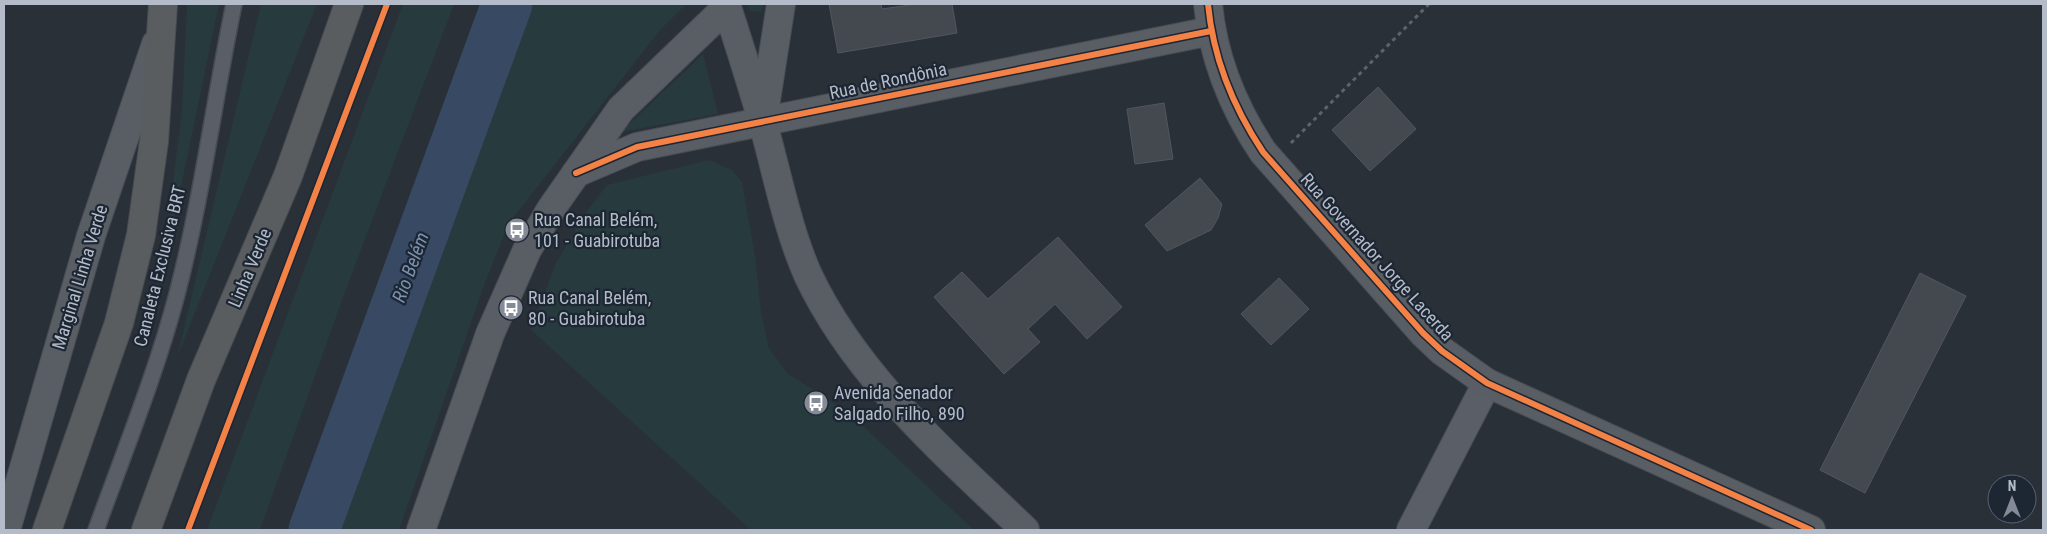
<svg xmlns="http://www.w3.org/2000/svg" width="2047" height="534" font-family="'Roboto Condensed',sans-serif">
	<style>
		.green { fill: #273a3e }
		.lines { fill: none; stroke-linecap: round; stroke-linejoin: round }
		.river { stroke: #384963; stroke-width: 51 }
		.building { fill: #444950; stroke: #52575f }
		.lane-casing { stroke: #484c53; stroke-width: 18 }
		.street-casing { stroke: #484c53; stroke-width: 30 }
		.secondary-casing { stroke: #484c53; stroke-width: 30 }
		.highway-casing { stroke: #474c53; stroke-width: 30 }
		.path { stroke: #5d636a; stroke-width: 3; stroke-dasharray: 4 4; stroke-linecap: butt }
		.lane { stroke: #5a5e66; stroke-width: 15 }
		.street { stroke: #5a5e66; stroke-width: 28 }
		.secondary { stroke: #595d64; stroke-width: 28 }
		.highway { stroke: #5a5d60; stroke-width: 28 }
		.cycleway-casing { stroke: #1d2633; stroke-width: 9 }
		.cycleway { stroke: #f48246; stroke-width: 6 }
		.labels { text-anchor: middle; stroke-width: 4.5; stroke-linejoin: round; paint-order: stroke }
		.street-label { font-size: 18px; fill: #b4bcc9; stroke: #1d2633 }
		.poi-label { font-size: 18px; fill: #b4bcc9; stroke: #1d2633; text-anchor: start }
		.water-label { font-size: 19px; font-style: italic; fill: #7c92b1; stroke: #1d2633 }
	</style>
	<rect width="100%" height="100%" fill="#2a3038"/>
	<path class="green" d="M187,4H219L159,292L182,111Z
		M261,4H317L177,358Z
		M403,4H454L345,292L260,530H207Z
		M530,4H686L661,29L509,223L483,288L399,530H328L425,263Z
		M747,4H764L761,12L750,11Z
		M703,54L718,114L621,132Z
		M709,160L732,170L742,182L755,256L761,312L769,348L788,374L847,411L974,530H751L531,330L556,263L587,211L607,185Z"/>
	<g class="lines">
		<path class="river" d="M314,530L507,4"/>
	</g>
	<path class="building" d="M829,4H881L882,9L916,4H952L957,33L838,53Z
		M1378,87L1416,129L1370,171L1332,130Z
		M1164,103L1173,159L1135,164L1127,109Z
		M1200,178L1222,204L1218,218L1211,230L1167,251L1145,225Z
		M1058,237L1122,307L1087,339L1055,304L1028,329L1040,342L1004,374L934,297L962,272L988,299Z
		M1920,273L1966,296L1865,493L1820,470Z
		M1279,278L1309,309L1271,345L1241,314Z"/>
	<g class="lines">
		<defs>
			<path id="lane" d="M96,530C124,452 156,374 177,294C202,198 214,100 234,4"/>
			<path id="street" d="M1411,530L1487,383"/>
			<path id="secondary" d="M726,4C740,48 755,93 767,138C779,183 789,232 808,275C856,377 945,453 1025,530
				M1208,4C1213,57 1233,107 1263,152L1423,333L1442,351L1487,383L1811,530
				M764,113L781,4
				M576,173L637,147L1211,31
				M6,530L91,236L156,44
				M421,530L490,334L527,250L551,209L621,109L727,7"/>
			<path id="highway" d="M47,530L119,323L141,235L154,141L163,4
				M146,530L201,380L288,176L349,4"/>
		</defs>
		<use href="#lane" class="lane-casing"/>
		<use href="#street" class="street-casing"/>
		<use href="#secondary" class="secondary-casing"/>
		<use href="#highway" class="highway-casing"/>
		<path class="path" d="M1291,143L1429,4"/>
		<use href="#lane" class="lane"/>
		<use href="#street" class="street"/>
		<use href="#secondary" class="secondary"/>
		<use href="#highway" class="highway"/>
		<defs>
			<path id="cycleway" d="M1208,4C1213,57 1233,107 1263,152L1423,333L1442,351L1487,383L1811,530
				M576,173L637,147L1211,31
				M188,530L387,4"/>
		</defs>
		<use href="#cycleway" class="cycleway-casing"/>
		<use href="#cycleway" class="cycleway"/>
	</g>
	<defs>
		<symbol id="bus-disc" viewBox="-11 -11 22 22"><circle r="9.5" fill="#848b96" stroke="#1d2633"/><path d="M-5-6H5V4H4V6H2V4H-2V6H-4V4H-5ZM-3.5-4V0h7V-4ZM-3.5 1.2v1.5H-2V1.2ZM2 1.2v1.5H3.5V1.2Z" fill="#fff"/></symbol>
	</defs>
	<g fill-rule="evenodd">
		<use href="#bus-disc" x="503" y="216" width="28" height="28"/>
		<use href="#bus-disc" x="497" y="294" width="28" height="28"/>
		<use href="#bus-disc" x="802" y="389" width="28" height="28"/>
	</g>
	<g class="labels">
		<g class="street-label">
			<text transform="translate(888 81) rotate(-12)" y="6">Rua de Rondônia</text>
			<text transform="translate(1377 257) rotate(48)" y="6">Rua Governador Jorge Lacerda</text>
			<text transform="translate(160 266) rotate(-76)" y="6">Canaleta Exclusiva BRT</text>
			<text transform="translate(250 268) rotate(-67)" y="6">Linha Verde</text>
			<text transform="translate(80 277) rotate(-73)" y="6">Marginal Linha Verde</text>
		</g>
		<g class="poi-label">
			<text x="534" y="226">Rua Canal Belém,<tspan x="534" dy="21">101 - Guabirotuba</tspan></text>
			<text x="528" y="304">Rua Canal Belém,<tspan x="528" dy="21">80 - Guabirotuba</tspan></text>
			<text x="834" y="399">Avenida Senador<tspan x="834" dy="21">Salgado Filho, 890</tspan></text>
		</g>
		<g class="water-label">
			<text transform="translate(410 267) rotate(-70)" y="7">Rio Belém</text>
		</g>
	</g>
	<rect width="2047" height="534" fill="none" stroke="#b4bcc9" stroke-width="10"/>
	<g transform="translate(2012 499)"><circle r="24" fill="#1d2633" stroke="#59626f"/>
	<path d="M0-4L9 19L0 12L-9 19Z" fill="#848b96"/>
	<text y="-8" font-size="14" font-weight="bold" text-anchor="middle" fill="#b4bcc9">N</text>
	</g>
</svg>
